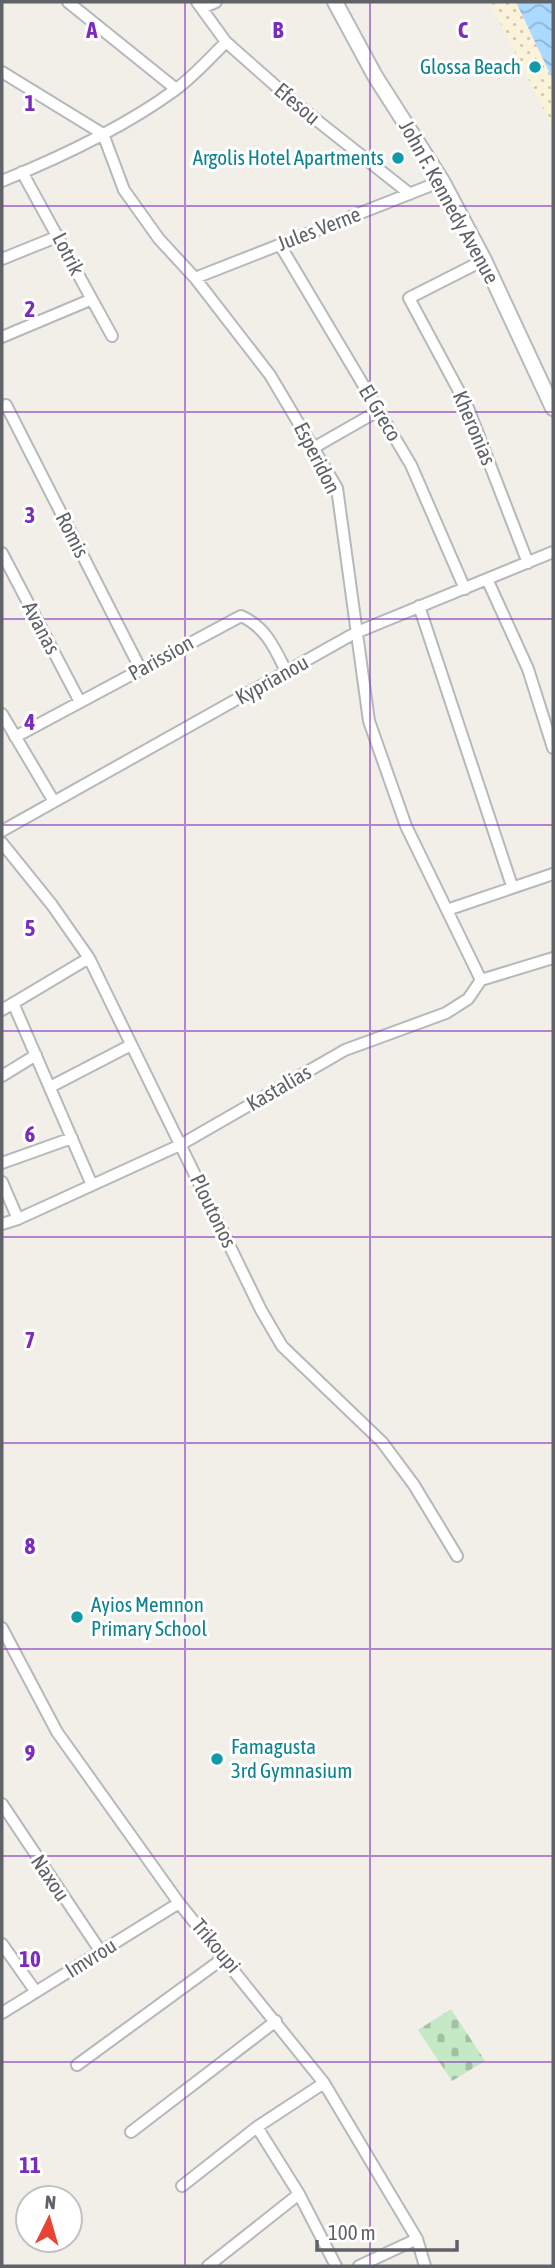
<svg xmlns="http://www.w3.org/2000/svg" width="555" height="2268" font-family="'Asap Condensed',sans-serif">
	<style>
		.sand { fill: url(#sand-dots) }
		.cemetery { fill: url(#cemetery-stones) }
		.water { fill: url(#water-waves) }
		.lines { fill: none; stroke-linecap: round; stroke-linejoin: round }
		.street-casing { stroke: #b5b8bc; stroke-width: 14 }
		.secondary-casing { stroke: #b6babf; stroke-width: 18 }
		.street { stroke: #fff; stroke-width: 10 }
		.secondary { stroke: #fff; stroke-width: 14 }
		.grid { fill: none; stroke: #7b2cbf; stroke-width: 2; stroke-opacity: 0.55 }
		.culture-dot { fill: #0f9aa8; stroke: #fff; stroke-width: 2.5 }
		.labels { text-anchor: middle; stroke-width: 6; stroke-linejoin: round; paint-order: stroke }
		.culture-label { font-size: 21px; fill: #0d838f; stroke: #fff; text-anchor: end }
		.street-label { font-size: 21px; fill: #5f6368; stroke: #fff }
		.grid-label { font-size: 23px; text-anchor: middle; font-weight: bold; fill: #7b2cbf; stroke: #fff; stroke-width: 6; stroke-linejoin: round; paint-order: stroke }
	</style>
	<defs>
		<pattern id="sand-dots" width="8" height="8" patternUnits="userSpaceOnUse" patternTransform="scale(1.75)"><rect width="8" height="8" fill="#fbf3d9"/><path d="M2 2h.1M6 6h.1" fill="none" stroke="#cec8b4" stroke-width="1.8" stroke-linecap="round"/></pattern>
		<pattern id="cemetery-stones" width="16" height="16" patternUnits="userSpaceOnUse" patternTransform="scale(1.75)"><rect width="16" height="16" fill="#c5e8c5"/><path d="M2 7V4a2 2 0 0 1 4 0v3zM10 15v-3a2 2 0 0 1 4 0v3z" fill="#a3c0a4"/></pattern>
		<pattern id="water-waves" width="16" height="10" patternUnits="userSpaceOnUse" patternTransform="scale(1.75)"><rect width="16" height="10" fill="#aadaff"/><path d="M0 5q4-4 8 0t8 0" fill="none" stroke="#8eb4d2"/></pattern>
	</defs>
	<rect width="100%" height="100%" fill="#f1efe8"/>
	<path class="sand" d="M490,2H516L553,80V128Z"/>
	<path class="cemetery" d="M451,2009L485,2061L452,2081L418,2030Z"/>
	<path class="water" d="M516,2H553V80Z"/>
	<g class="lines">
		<defs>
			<path id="street" d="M68,2L176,89
				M197,2L226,42L295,103L410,194
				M202,8L216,2
				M2,72L103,134L124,190L159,239L195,278L270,375L337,488L369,721L406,826L481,980
				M22,172L112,336
				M2,181C61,157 123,128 175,90C193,77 210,58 226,42
				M280,245L411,465L465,589
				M2,259L59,236
				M484,260L409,298L468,408L528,563
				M195,278L442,181
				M2,337L90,300
				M2,407L6,405L141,670
				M315,447L378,411
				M2,553L80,702
				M487,579L528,669L553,748
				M419,606L512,886
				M2,714L53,800
				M15,737L241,616C266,627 275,649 287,673
				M2,831L355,633L553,552
				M2,843L52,905L89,958L261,1310L282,1346L382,1442L414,1485L457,1556
				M447,910L553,874
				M13,1003L92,1185
				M2,1010L89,958
				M2,1076L36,1055
				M50,1087L131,1045
				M2,1163L72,1138
				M2,1182L18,1219
				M2,1224L18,1219L180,1145L345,1050L446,1013L468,999L481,980L553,958
				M2,1628L57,1732L179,1903L324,2083L417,2239L425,2266
				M2,1804L101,1952
				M2,1944L36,1992
				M2,2013L179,1903
				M77,2065L225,1957
				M257,2127L299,2194L336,2266
				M131,2132L276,2021
				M182,2186L257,2127L324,2083
				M208,2266L299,2194
				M359,2266L417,2239"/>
			<path id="secondary" d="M335,2L375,76L442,181L484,260L553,408"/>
		</defs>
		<use href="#street" class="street-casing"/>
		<use href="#secondary" class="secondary-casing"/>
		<use href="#street" class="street"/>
		<use href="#secondary" class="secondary"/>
	</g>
	<path class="grid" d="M185,2V2266M370,2V2266M2,206H553M2,412H553M2,619H553M2,825H553M2,1031H553M2,1237H553M2,1443H553M2,1649H553M2,1856H553M2,2062H553"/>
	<g class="culture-dot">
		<circle cx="535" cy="67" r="7"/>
		<circle cx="398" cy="158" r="7"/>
		<circle cx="77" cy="1617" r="7"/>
		<circle cx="217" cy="1759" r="7"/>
	</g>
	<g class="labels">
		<g class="culture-label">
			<text x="521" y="74">Glossa Beach</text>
			<text x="384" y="165">Argolis Hotel Apartments</text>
			<text x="91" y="1612" text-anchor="start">Ayios Memnon<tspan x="91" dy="24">Primary School</tspan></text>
			<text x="231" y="1754" text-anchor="start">Famagusta<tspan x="231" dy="24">3rd Gymnasium</tspan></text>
		</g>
		<g class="street-label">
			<text transform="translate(297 104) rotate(40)" y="7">Efesou</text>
			<text transform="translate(449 202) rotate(61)" y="7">John F. Kennedy Avenue</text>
			<text transform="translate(319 229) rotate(-21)" y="7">Jules Verne</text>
			<text transform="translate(68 254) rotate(63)" y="7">Lotrik</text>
			<text transform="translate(380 413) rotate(59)" y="7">El Greco</text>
			<text transform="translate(474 428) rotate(67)" y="7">Kheronias</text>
			<text transform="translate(317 458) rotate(63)" y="7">Esperidon</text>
			<text transform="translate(72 535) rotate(63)" y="7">Romis</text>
			<text transform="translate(41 628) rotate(62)" y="7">Avanas</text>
			<text transform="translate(161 658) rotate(-29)" y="7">Parission</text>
			<text transform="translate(272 680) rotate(-29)" y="7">Kyprianou</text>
			<text transform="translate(279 1088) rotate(-30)" y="7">Kastalias</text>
			<text transform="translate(213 1211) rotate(64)" y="7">Ploutonos</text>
			<text transform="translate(50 1878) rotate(56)" y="7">Naxou</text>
			<text transform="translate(216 1946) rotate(50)" y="7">Trikoupi</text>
			<text transform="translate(91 1958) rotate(-32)" y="7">Imvrou</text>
		</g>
	</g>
	<g class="grid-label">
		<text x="92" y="38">A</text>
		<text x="278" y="38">B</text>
		<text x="463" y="38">C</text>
		<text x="30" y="111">1</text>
		<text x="30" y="317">2</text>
		<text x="30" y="523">3</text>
		<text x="30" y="730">4</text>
		<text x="30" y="936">5</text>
		<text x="30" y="1142">6</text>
		<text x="30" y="1348">7</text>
		<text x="30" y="1554">8</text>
		<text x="30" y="1761">9</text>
		<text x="30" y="1967">10</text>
		<text x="30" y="2173">11</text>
	</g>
	<rect width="555" height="2268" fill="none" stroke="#5f6368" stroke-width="7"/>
	<g transform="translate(49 2219) rotate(5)"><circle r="33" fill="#ffffff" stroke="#bfc1c3" stroke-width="2"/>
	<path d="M0-5L12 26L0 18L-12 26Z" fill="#ea4335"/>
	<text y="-10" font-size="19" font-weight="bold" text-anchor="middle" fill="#5f6368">N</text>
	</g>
	<path d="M317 2240v10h140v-10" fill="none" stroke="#5f6368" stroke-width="3.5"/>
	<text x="328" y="2240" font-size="21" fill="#5f6368" stroke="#ffffff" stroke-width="5" paint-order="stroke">100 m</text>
</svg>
